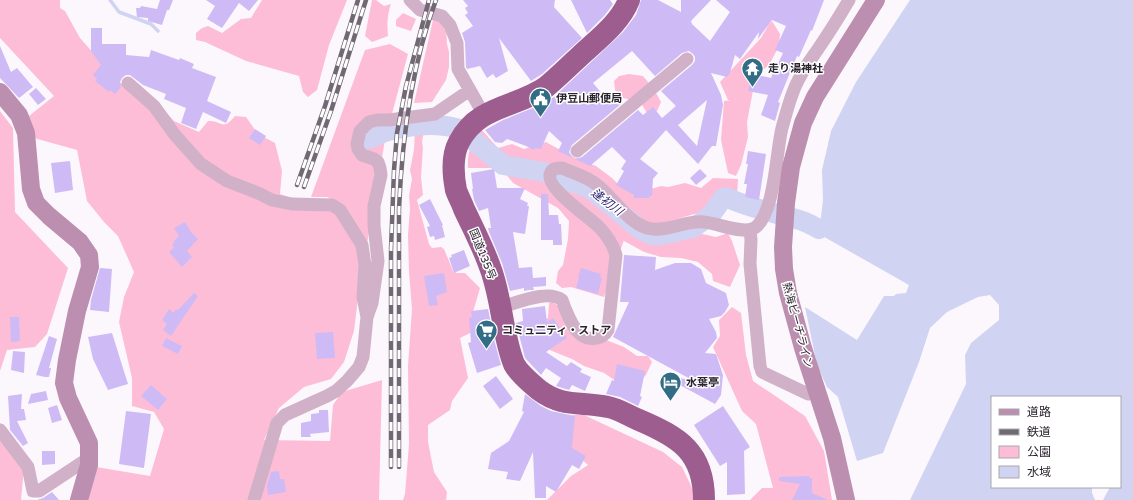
<svg xmlns="http://www.w3.org/2000/svg" width="1133" height="500" font-family="'Varela Round','Noto Sans JP',sans-serif">
	<style>
		.green { fill: #fdbdd6 }
		.water { fill: #d0d3f2 }
		.lines { fill: none; stroke-linecap: round; stroke-linejoin: round }
		.stream { stroke: #d0d3f2; stroke-width: 3.5 }
		.river { stroke: #d0d3f2; stroke-width: 20 }
		.building { fill: #cebbf6; fill-rule: evenodd }
		.street { stroke: #d1b1c8; stroke-width: 13 }
		.secondary { stroke: #bc8eb0; stroke-width: 18 }
		.highway { stroke: #9d5e8f; stroke-width: 22 }
		.rail-casing { stroke: #706973; stroke-width: 4.5 }
		.rail { stroke: #fff; stroke-width: 3; stroke-dasharray: 9; stroke-linecap: butt }
		.labels { text-anchor: middle; stroke-width: 3; stroke-linejoin: round; paint-order: stroke }
		.poi-label { font-size: 11px; font-weight: bold; fill: #2b232e; stroke: #fff; text-anchor: start }
		.street-label { font-size: 11px; fill: #2b232e; stroke: #fff }
		.water-label { font-size: 12px; font-style: italic; fill: #2e2477; stroke: #fff }
	</style>
	<rect width="100%" height="100%" fill="#fcf7fd"/>
	<path class="green" d="M0,0H60V8L65,11L80,38L119,82L161,107L174,121L199,132L208,121C222,120 222,132 235,116L246,117L258,134L275,143L282,171L280,194L341,215L353,233L362,265L354,331L344,362L331,379L304,387L279,408L264,440L330,441L333,405L342,392L382,380L379,500H84L96,467L150,476L164,429L154,412L132,406V378L119,322L124,297L134,272L118,236L104,222L87,201L77,150L34,138L29,116L54,96L0,38Z
		M262,0H347L329,45L317,90L308,97L303,92L299,76L246,61L205,42L196,40V33L202,28L208,26L222,33L241,19L251,18Z
		M372,0H376L384,6L391,4C387,15 387,24 388,36L372,42L365,36Z
		M403,13L416,19L411,31L396,26V20Z
		M433,20L440,21L446,28L447,44L449,52V67L446,80L432,102L414,103Z
		M772,21L780,34L779,46L769,65L756,75L747,122L748,137L741,165L736,176L728,173L721,140L724,101L732,100H728L720,82L761,38L769,24Z
		M390,44L408,54L385,140L367,244L342,205L327,197H311L365,50Z
		M629,74L643,76C650,84 656,92 661,102L657,111L647,113L641,103L620,97L615,90L614,81L619,76Z
		M0,111L13,128L15,212L68,268L47,334L35,347L7,350L0,371Z
		M422,127L425,130C423,135 421,142 423,147L421,177L423,195L417,200L429,244L432,248L441,247L444,249L453,271L456,273H465L480,288L473,312L474,331L460,338L468,378L452,401L450,410L428,425V442L434,472L447,492L446,500H403L405,494L409,444L408,366L412,309L409,272L408,235L410,208L409,196L412,179L410,170L414,150L415,129Z
		M480,128L498,148L512,144L524,149L546,142L573,157L596,166L612,178L619,185L651,189L661,186L668,187L685,183L701,188L713,178L738,179L737,196L724,209L694,214L637,231L679,229L716,237L728,233L732,241L740,265L730,287L713,281L712,274L698,262L681,258L661,257L644,252L624,241V240L604,297L571,287L562,288L556,283L558,271L563,265L568,239L569,221L558,208L513,183L501,168H468C467,151 472,142 480,128Z
		M552,302L561,307L573,333L606,340L624,347L637,356H648L652,362L646,375L637,384L616,381L604,373L584,366L572,359L552,351L538,343L537,324L548,318L549,303Z
		M732,307L741,313L746,355L753,381L805,416L824,451L832,500H750L762,488H773L756,424L742,411L713,347L720,336L719,320Z
		M573,415H584L663,452L682,467L696,496L697,500H547L571,476L588,465L562,442Z
		M0,423L24,467L21,500H0Z"/>
	<path class="water" d="M910,0H1133V500H1103L1110,487H1120V397H992V487H1092V493L1095,500H910L966,384L965,355L971,343L999,320V305L990,295L978,297L947,312L930,328L919,362L883,453L857,461L838,397L827,387L817,365L805,307L857,340L884,296H894L896,294L906,293L909,285L819,234L823,200L822,170L831,131L856,82Z"/>
	<g class="lines">
		<path class="stream" d="M110,0L119,12L151,24L158,31"/>
		<path class="river" d="M365,139C372,139 379,134 385,132C409,125 436,122 460,129L503,165L544,172L589,188L640,229L652,235H661L693,228L711,215L723,198L726,197C748,208 772,212 796,219C804,221 812,225 819,229"/>
	</g>
	<path class="building" d="M160,0H173L169,10H167L162,25L148,21V18L137,17L136,8H140L141,6L157,9Z
		M206,0H258L249,11L239,3L222,28L207,19L215,6Z
		M463,0H555L554,7L582,38L542,74L531,81L499,38L508,71L496,78L493,74L487,78L480,66L467,69L466,67L465,42L462,33L473,26L465,15L468,13L465,8L468,6Z
		M571,0H610L613,4L605,15L587,33Z
		M641,0H658L681,12V0H711L691,21L692,24L710,41L730,12L716,0H824L812,31L811,30L799,57L797,56L778,102L780,103L775,121L761,115L768,95L748,91L752,74L771,78L773,72H774L783,53L775,50L786,26L772,20L758,39L759,32L740,59L735,55L730,73L727,77L711,73L721,95L723,105L716,146H712L698,164L666,130L640,159L658,173L653,179L652,196H649V198H634V195L616,185L624,171L621,169L626,161L612,147L590,166L575,159L582,157L638,110L643,115L653,107L662,118L676,106L661,91L692,65L695,61V57L693,54L689,51L682,53L655,76L632,51L593,83L609,102L614,97L621,104L572,145L569,152L573,158L558,151L562,143L549,131L541,149L535,148L534,150L526,146L507,139L502,143L495,142L485,130L503,120L540,105L554,97L623,32L636,15ZM707,100L701,127L697,146L678,125Z
		M91,28H102V44H126V55L149,57L151,50L179,60L180,58L194,64L192,68L216,77L207,101L231,112L226,123L203,112L196,129L181,123L186,108L164,99L166,94L143,85L130,75H126L122,78L120,82L121,87L115,94L110,90L109,92L95,81L97,79L93,75L101,65L91,51Z
		M0,46L11,72L17,68L33,87L19,98L0,78Z
		M36,88L46,99L38,105L29,94Z
		M255,129L266,136L260,145L249,138Z
		M748,151L766,154L759,200L745,197L747,184H744L748,164H746Z
		M70,161L73,190L55,193L51,163Z
		M494,169L497,188H525L520,199L528,203L527,206H529L525,234L513,232L519,268L532,267L533,278L546,277V286L533,287L534,290H529L524,291V288L510,291L502,263L489,232L488,228H491L488,208L479,211L474,200L472,189H473L471,173Z
		M700,169L707,176L696,185L690,178Z
		M541,194H548L549,215H558L559,224H561L562,245H553V240H541Z
		M430,199L443,225H442L445,237L435,240L434,236L430,237L427,227L430,226L419,205Z
		M185,222L191,232L198,239L187,251L192,257L182,267L169,252L174,247L172,245L174,243V241L179,236L174,228Z
		M464,250L470,266L454,273L449,258L452,257L451,255Z
		M624,255L656,257L655,270L675,263H691L701,269L706,283L726,293L729,305L725,312L721,316L709,319L716,332L717,338L705,353L716,354L723,375L721,395L715,404L665,377L666,375L694,381L613,337L629,302H620Z
		M100,268L112,269L109,312L90,310L91,300Z
		M581,268L601,274L600,277L602,278L598,294L576,288L579,278L578,277Z
		M444,273L447,292L436,296L438,305L429,306L424,276Z
		M194,293L198,296L171,336L163,330L167,324L162,320L169,309L174,313L176,309L178,310Z
		M545,306L547,322L553,318L567,338L546,352L567,366L571,362L582,369L580,372L591,377L585,391L572,385L569,390L556,386L561,378L546,368L541,375L525,358L516,323L523,321L522,309Z
		M488,309L495,343L501,365L477,373L468,343L471,342L469,318L472,317L471,311Z
		M10,317H19L20,341L11,342Z
		M333,332L335,358L317,359L315,333Z
		M112,333L128,384L108,390L93,359L88,337Z
		M49,336L57,339L49,368H51L49,377H45L36,375Z
		M166,338L182,346L178,354L162,346Z
		M13,351L25,352L24,373L11,370Z
		M617,364L645,371L640,396L642,397L638,406L620,397L606,394L612,380L614,381Z
		M496,376L513,399L500,409L483,386Z
		M151,385L167,399L158,410L141,396Z
		M46,391L48,400L28,404L31,394Z
		M22,394L21,409H24L26,420L17,421L28,443L23,446L10,430L8,396Z
		M525,394L541,406L551,411L575,416L572,448L586,456L579,469L572,465L556,492L546,486V498H535L533,452L520,481L506,479L508,472L488,469L491,453L509,441L524,412L522,411Z
		M57,405L62,420L52,423L48,408Z
		M723,406L750,447L744,451L745,494L727,495V462L720,466L694,425Z
		M319,410H328L329,432L310,434L311,437H301V423L311,421V414L319,413Z
		M126,411L151,414L144,468L119,464Z
		M42,451H55V464L42,465Z
		M279,471L280,479H284L286,492L268,495L267,486L271,472Z
		M809,476V478H812V493L828,500H792L800,484L779,481V477Z
		M52,492L59,500H37L43,498Z"/>
	<g class="lines">
		<path class="street" d="M410,0L420,10L442,16L450,25L457,43L458,69L484,115
			M128,83L154,106L175,135L201,164L227,181L258,193L272,200L292,204L332,205L340,210L362,245L365,265L363,297L367,317
			M577,151L687,59
			M750,230L751,240L750,264L760,366L762,372L808,394
			M501,307C517,303 548,289 562,300C565,309 572,326 578,332C586,341 602,341 608,330L616,255C613,244 606,234 598,226C589,217 542,186 551,172C553,168 557,168 562,168C573,173 588,177 597,185C614,198 626,221 647,228C666,233 685,220 704,222C718,223 745,236 756,227C775,211 776,152 782,128C787,111 791,92 800,77C805,67 812,58 818,49C829,33 839,17 849,0
			M0,430L28,467L33,491H39L89,458
			M254,500L277,423L285,415L327,396L336,391L347,381L359,367L363,357L367,317L372,303L378,261L374,225V206L381,175L380,168L378,162L374,159L362,155L358,149L357,144L360,131L369,122L377,120H389L435,114L470,90"/>
		<path class="secondary" d="M0,92L19,115L26,133L31,189L36,203L49,216L80,242L89,255L90,267L77,311L67,360L64,383L68,398L89,443V465L79,500
			M846,500L832,438L803,348L788,293L784,269L783,247L786,203L791,167L803,123L815,97L876,0"/>
		<path class="highway" d="M629,0C620,23 598,39 580,56C569,66 558,77 546,87C516,108 478,105 459,142C452,155 453,175 456,190C458,196 462,203 464,209C473,228 483,247 490,267C502,298 502,334 514,364C519,374 531,383 539,390C563,408 582,401 608,407C619,409 629,416 639,420C679,437 704,452 704,500"/>
		<defs>
			<path id="rail" d="M297,185L325,106L358,0
				M304,187L331,111L366,0
				M391,467V249L394,170L397,133L406,86L429,0
				M399,467V209C402,138 411,67 436,0"/>
		</defs>
		<use href="#rail" class="rail-casing"/>
		<use href="#rail" class="rail"/>
	</g>
	<defs>
		<symbol id="temple-pin" viewBox="-11 -11 22 30"><path d="M0 17L-7.5 6A9.5 9.5 0 1 1 7.5 6Z" fill="#326d85" stroke="#fff"/><path d="M0-6L5-2H3V0L6.5 2.5H4V6H1.5V3h-3V6H-4V2.5H-6.5L-3 0V-2H-5Z" fill="#fff"/></symbol>
		<symbol id="civic-pin" viewBox="-11 -11 22 30"><path d="M0 17L-7.5 6A9.5 9.5 0 1 1 7.5 6Z" fill="#326d85" stroke="#fff"/><path d="M-.6-6.5H3V-4.5H.6V-3L4-1V1h2V6H-6V1h2V-1L-.6-3ZM-1.2 2.5V6h2.4V2.5Z" fill="#fff"/></symbol>
		<symbol id="supermarket-pin" viewBox="-11 -11 22 30"><path d="M0 17L-7.5 6A9.5 9.5 0 1 1 7.5 6Z" fill="#326d85" stroke="#fff"/><path d="M-6-5.5h2.5l.6 2H6L4.5 2H-2.5L-4.4-4H-6ZM-1.5 3.2a1.3 1.3 0 1 0 .1 0ZM3 3.2a1.3 1.3 0 1 0 .1 0Z" fill="#fff"/></symbol>
		<symbol id="hotel-pin" viewBox="-11 -11 22 30"><path d="M0 17L-7.5 6A9.5 9.5 0 1 1 7.5 6Z" fill="#326d85" stroke="#fff"/><path d="M-6-4.5h1.5V1H6V5H4.5V3h-9V5H-6ZM-4 0a1.8 1.8 0 1 1 3.6 0ZM.5 0V-2.5h3Q6-2.5 6 0Z" fill="#fff"/></symbol>
	</defs>
	<g fill-rule="evenodd">
		<use href="#temple-pin" x="740" y="56" width="25" height="34"/>
		<use href="#civic-pin" x="528" y="86" width="25" height="34"/>
		<use href="#supermarket-pin" x="474" y="318" width="25" height="34"/>
		<use href="#hotel-pin" x="658" y="370" width="25" height="34"/>
	</g>
	<g class="labels">
		<g class="poi-label">
			<text x="768" y="72">走り湯神社</text>
			<text x="556" y="102">伊豆山郵便局</text>
			<text x="502" y="334">コミュ二ティ・ストア</text>
			<text x="686" y="386">水葉亭</text>
		</g>
		<g class="street-label">
			<text transform="translate(483 254) rotate(68)" y="4">国道135号</text>
			<text transform="translate(798 325) rotate(75)" y="4">熱海ビーチライン</text>
		</g>
		<g class="water-label">
			<text transform="translate(607 202) rotate(37)" y="4">逢初川</text>
		</g>
	</g>
	<rect x="991" y="396" width="130" height="92" fill="#ffffff" stroke="#aaa7ab"/>
	<rect x="999" y="409" width="20" height="6" fill="#bc8eb0" stroke="#aaa7ab"/>
	<text x="1027" y="416" font-size="12" fill="#2b232e">道路</text>
	<rect x="999" y="429" width="20" height="6" fill="#706973" stroke="#aaa7ab"/>
	<text x="1027" y="436" font-size="12" fill="#2b232e">鉄道</text>
	<rect x="999" y="446" width="20" height="12" fill="#fdbdd6" stroke="#aaa7ab"/>
	<text x="1027" y="456" font-size="12" fill="#2b232e">公園</text>
	<rect x="999" y="466" width="20" height="12" fill="#d0d3f2" stroke="#aaa7ab"/>
	<text x="1027" y="476" font-size="12" fill="#2b232e">水域</text>
</svg>
